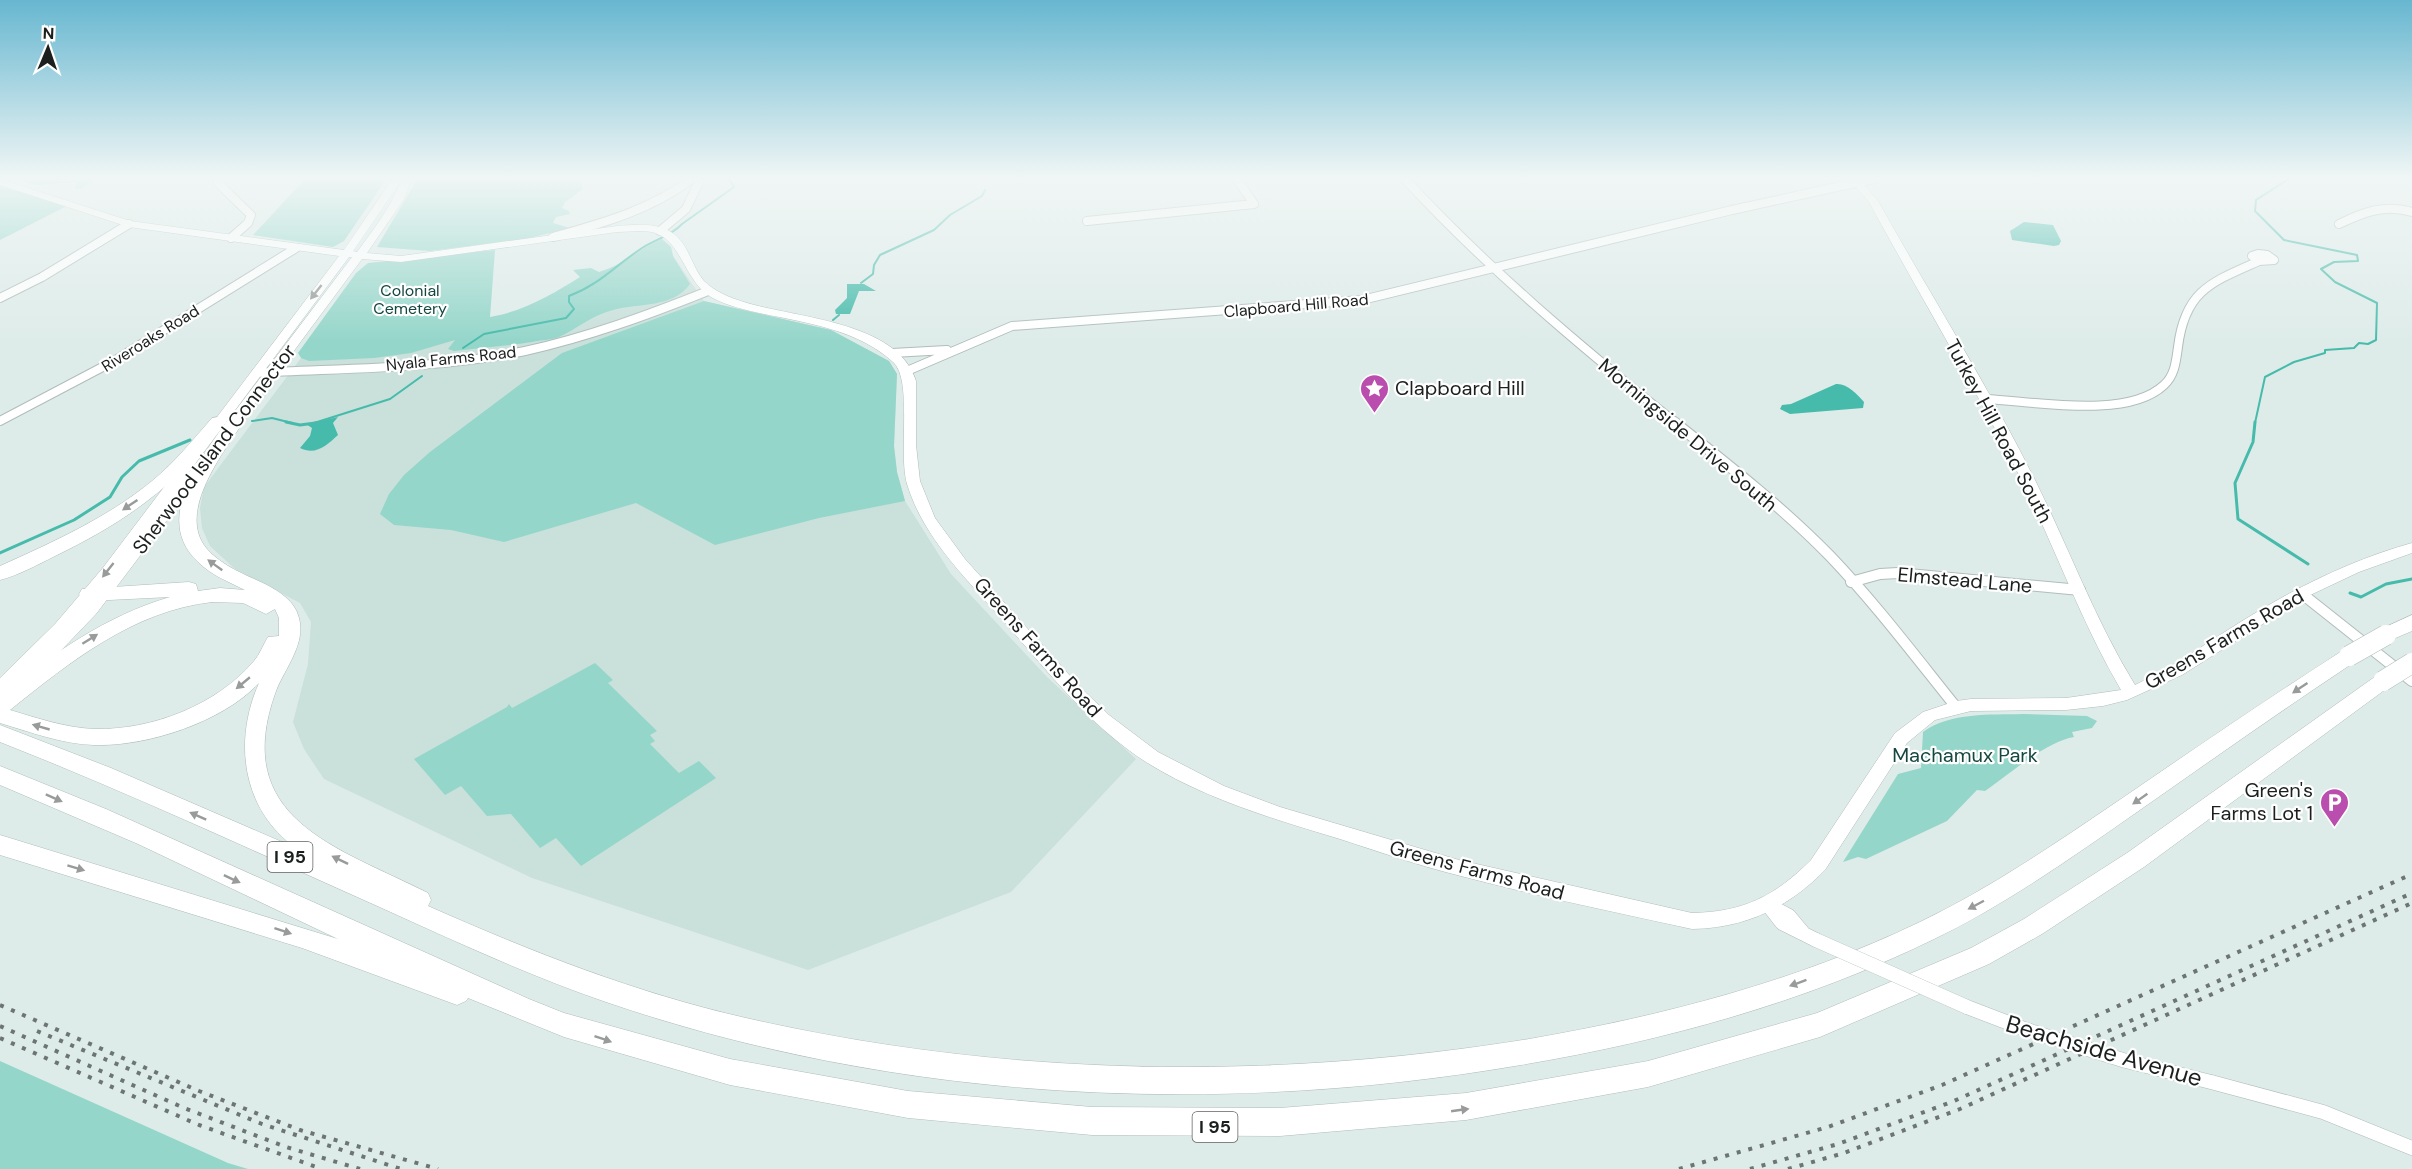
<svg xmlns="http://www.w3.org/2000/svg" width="2412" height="1169" font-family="'DM Sans',sans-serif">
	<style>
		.built { fill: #c9e0db }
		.green { fill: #95d6ca }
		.water { fill: #47bbab }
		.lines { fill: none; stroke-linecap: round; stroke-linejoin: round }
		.stream-far1 { stroke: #47bbab; stroke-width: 2 }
		.stream { stroke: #47bbab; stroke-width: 3 }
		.street-far2-casing { stroke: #b0bdbb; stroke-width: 10 }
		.street-far1-casing { stroke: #b0bdbb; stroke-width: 12 }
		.street-casing { stroke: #b0bdbb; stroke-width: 15 }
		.secondary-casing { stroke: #b0bdbb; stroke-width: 1 }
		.highway-casing { stroke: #b0bdbb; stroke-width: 1 }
		.street-far2 { stroke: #fff; stroke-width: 8 }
		.street-far1 { stroke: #fff; stroke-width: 10 }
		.street { stroke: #fff; stroke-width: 14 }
		.secondary { fill: #fff; fill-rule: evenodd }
		.highway { fill: #fff; fill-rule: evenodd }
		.rail { stroke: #6c7573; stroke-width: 4; stroke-dasharray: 4 8; stroke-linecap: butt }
		.street-bridge-casing { stroke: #b0bdbb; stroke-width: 15; stroke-linecap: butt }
		.highway-bridge-casing { stroke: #b0bdbb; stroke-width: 21; stroke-linecap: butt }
		.street-bridge { stroke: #fff; stroke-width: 14 }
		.highway-bridge { stroke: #fff; stroke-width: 20 }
		.oneway { fill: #989b9a }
		.labels { text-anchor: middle; stroke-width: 4.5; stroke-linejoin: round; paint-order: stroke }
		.far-park-label { font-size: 16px; fill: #154740; stroke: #fff }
		.far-street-label { font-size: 16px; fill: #1b201f; stroke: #fff }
		.shield { fill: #fff; stroke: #5f6362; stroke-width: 1.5 }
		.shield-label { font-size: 18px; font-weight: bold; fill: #1b201f }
		.poi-label { font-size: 20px; fill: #1b201f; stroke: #fff; text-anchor: start }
		.street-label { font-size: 20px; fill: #1b201f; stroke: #fff }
		.park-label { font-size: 20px; fill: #154740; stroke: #fff }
		.near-street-label { font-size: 24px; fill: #1b201f; stroke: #fff }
	</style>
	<rect width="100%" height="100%" fill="#deece9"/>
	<path class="built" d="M662,239L671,247L673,256L704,301L831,330L889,361L897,374L894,446L897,472L905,501L951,574L1047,677L1136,759L1011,892L808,970L532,878L324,779L304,749L293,722L308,664L311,622L300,603L235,569L210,546L202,528L200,508L204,487L301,358L485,334L618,266L643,247Z"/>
	<path class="green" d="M10,178H98L81,189L74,188L78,182L36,185Z
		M306,178H384L383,184L344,241L333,247L253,235Z
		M418,178H580L583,189L565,202L562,208L569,211L570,214L556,217L553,223L570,228L526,239L430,251L377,247Z
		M0,182L69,205L0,240Z
		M662,239L671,247L673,256L690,284C673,308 639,303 613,310C593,315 578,328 559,337C551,340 541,340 532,342C506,346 480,348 454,351L448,349L455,340L411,353L374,358L309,361L301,358L298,353L356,273L368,263L495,250L490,317C522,312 553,294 580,277L573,270L591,268L599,272C623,265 639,249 662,239Z
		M704,301L831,330L889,361L897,374L894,446L897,472L905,501L819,518L715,545L636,503L504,542L451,530L394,525L380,514L389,494L404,475L430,452L562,353Z
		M595,663L613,680L608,683L657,731L650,735L655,741L650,744L679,773L699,761L716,778L581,866L556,838L540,848L511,814L487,816L461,786L445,795L414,759L507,707L509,704L512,708Z
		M2023,714L2087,716L2097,721L2092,728L2072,732L2074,737C2045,742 2010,774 1985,791L1977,790L1947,821L1866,859L1858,857L1843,862L1898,774L1921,768L1923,732C1950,712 1990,715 2023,714Z
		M0,1061L228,1163L248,1169H0Z"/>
	<path class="water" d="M2024,222L2053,225L2061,241L2059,245L2054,246L2012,240L2010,231Z
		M847,284H864L876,291H859L850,314H836L835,310L847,298Z
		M1836,384C1847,383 1857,394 1864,402L1863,408L1790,414L1780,409L1782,405L1791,404Z
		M338,417L333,423L338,435C327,445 316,456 300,448L310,436L312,428L306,424Z"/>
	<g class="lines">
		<path class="stream-far1" d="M861,283L873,274L874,265L880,255L934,230L950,215L982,196L985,190
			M833,320L839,315
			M463,348L484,334L566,318L574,309L569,302V296C599,285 616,265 642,248C656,239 671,236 682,224L734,187L729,178
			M252,421L272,418L292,423
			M314,423L390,399L422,376
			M2255,423L2265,377L2294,362L2325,353V350L2354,348L2359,343L2368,344L2376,340L2377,303L2335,282L2321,269L2334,262L2358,261L2357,255L2284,240L2255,211L2256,200L2290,178"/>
		<path class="stream" d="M286,422L300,425L323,422
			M2255,422L2253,442L2235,483L2238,519L2308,564
			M0,553L74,520L110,497L122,477L139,461L190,440
			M2350,593L2361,597L2386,584L2412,579"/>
		<defs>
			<path id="street-far2" d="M217,178L218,183L251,215L248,223L231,238
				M1404,178C1487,268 1580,346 1676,423
				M1087,221L1254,204L1236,178
				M2339,224C2364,212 2384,204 2412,212
				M660,231L686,209L701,178
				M553,237C603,223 651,210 693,178
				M2258,254L2267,255L2274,260L2259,261L2252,256Z
				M0,298L42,277L129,224
				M892,353L947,350
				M907,371L1012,326L1362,300L1732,210L1878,178
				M256,373C345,368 437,369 525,351C588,337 648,315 708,291
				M1986,399C2033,401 2127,420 2164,385C2175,375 2176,361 2178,347C2185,290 2212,282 2259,261
				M0,421L114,361L296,248"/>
			<path id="street-far1" d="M1674,422C1727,464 1782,507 1830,556C1875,603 1915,656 1956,707
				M1851,582L1880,574L1898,573L2080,590
				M2301,593L2412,681"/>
			<path id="street" d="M1768,905L1782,923L1816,940
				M1768,905L1789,916L1804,934
				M1967,1007L2027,1030
				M2211,1082L2323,1112L2412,1148"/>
			<path id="secondary" d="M393,178H412L404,199L367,253L401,256L617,226C634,225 655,222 671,232C689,243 691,266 704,281C714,291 730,298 744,302C794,318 898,321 916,381V445L920,481L935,518L965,559L1081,688L1109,715L1158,752L1224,786L1280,807L1459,860L1692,913C1744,912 1775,896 1811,860L1895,733L1923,712L1956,701L1971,699L2066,698L2121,690C2081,622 2055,547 2020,477C1973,383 1919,294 1869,202L1848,178H1858L1878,201C1930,294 1987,384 2035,480C2069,548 2095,620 2135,685C2178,665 2216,636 2257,612C2305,583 2358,558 2412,543V553L2359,572L2304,598L2182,675L2127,700L2103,706L2066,710L1971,711L1935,720L1907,743L1825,870C1788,908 1745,928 1692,929C1615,912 1537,896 1461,876C1420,866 1380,852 1340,839C1274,819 1205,799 1146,762C1091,727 1050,674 1007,625C970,582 924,540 907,484C898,454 913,379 893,362C858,330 808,323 764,314C746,310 727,306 711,297C683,280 682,239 652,232C641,230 628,232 617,232L401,262L362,259L233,433H223L221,430L223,427L352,257H349L186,476L196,463L201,462L208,466L96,614L6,708L0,710V678L55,624L102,569L339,256L129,227L0,185V179L130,221L344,250ZM401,181C391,207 374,229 357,252L353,251Z"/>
			<path id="highway" d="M237,414L245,419C225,451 175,512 207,549C222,566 246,575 265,584C280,592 295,601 299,618C306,644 285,668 276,691C229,819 337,847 428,893L431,900L428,906C532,952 636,993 746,1018C1004,1077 1269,1081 1529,1039C1663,1016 1797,981 1920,922C1991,888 2056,843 2121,799C2194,749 2267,699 2342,651L2349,649L2356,651L2359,656L2356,661C2282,710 2210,761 2137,812C2071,858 2005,905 1932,940C1803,1003 1663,1041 1521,1065C1218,1117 898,1102 606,1002C530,976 457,942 384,909C256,852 130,793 0,742V725L111,768L296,848C242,810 233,741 259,683C223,722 146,747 94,745C62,744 30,732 0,723V695C53,654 105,616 170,597L89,601L82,599L79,594L82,589L189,582L196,584L198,591L220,588L245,590C229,582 211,575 198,562C151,518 204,455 231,415ZM212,602L243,603L266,614L275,609L279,618V636L268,637C263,645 260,654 254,661C217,705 152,730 95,729C66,728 37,718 10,710C70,662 133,611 212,602Z
				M218,417L226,422L224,426C170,489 129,520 55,556C37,565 19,575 0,580V566C53,542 107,518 152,481C174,463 193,440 212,418Z
				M2412,615V631L2386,642L2379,640L2376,635L2379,630Z
				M2383,673L2390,676L2394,681L2390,686L2144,867L2042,934L1989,964L1820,1037L1648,1087L1466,1120L1280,1136L1092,1135L908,1118L730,1085L564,1037L468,998L466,1001L457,1005L302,948L0,855V835L338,939L138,844L0,785V766L106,809L529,999L564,1013L730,1059L908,1091L1092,1107L1280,1108L1466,1093L1648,1061L1817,1013L1971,948L2024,919L2127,853L2376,676Z"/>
		</defs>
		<use href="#street-far2" class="street-far2-casing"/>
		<use href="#street-far1" class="street-far1-casing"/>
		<use href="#street" class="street-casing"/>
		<use href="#secondary" class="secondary-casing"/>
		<use href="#highway" class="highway-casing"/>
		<use href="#street-far2" class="street-far2"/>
		<use href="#street-far1" class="street-far1"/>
		<use href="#street" class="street"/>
		<use href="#secondary" class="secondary"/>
		<use href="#highway" class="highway"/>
		<path class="rail" d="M0,1005L199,1091L300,1130L438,1169
			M0,1026L184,1108L286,1147L360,1169
			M37,1031L262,1124L401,1169
			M0,1038L199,1125L322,1169
			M1679,1169L1828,1127L1942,1085L2412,874
			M1750,1169L1838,1144L1954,1101L2412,893
			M1788,1169L1844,1153L1960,1109L2412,903"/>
		<defs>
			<path id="street-bridge" d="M1816,940L1967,1007
				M2027,1030L2126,1061L2211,1082"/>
			<path id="highway-bridge" d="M2349,656L2386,635
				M2383,681L2412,663"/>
		</defs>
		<use href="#street-bridge" class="street-bridge-casing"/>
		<use href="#highway-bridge" class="highway-bridge-casing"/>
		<use href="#street-bridge" class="street-bridge"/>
		<use href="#highway-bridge" class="highway-bridge"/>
	</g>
	<defs><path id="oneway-solid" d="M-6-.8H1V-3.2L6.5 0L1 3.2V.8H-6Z" transform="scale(1.5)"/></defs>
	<g class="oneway">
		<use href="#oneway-solid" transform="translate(316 292) rotate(128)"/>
		<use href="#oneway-solid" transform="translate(130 505) rotate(146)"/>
		<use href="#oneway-solid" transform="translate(215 565) rotate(-144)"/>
		<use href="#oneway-solid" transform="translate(108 570) rotate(128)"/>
		<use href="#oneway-solid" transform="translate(90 639) rotate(-32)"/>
		<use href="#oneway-solid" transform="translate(243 683) rotate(140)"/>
		<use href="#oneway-solid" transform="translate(2300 688) rotate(146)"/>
		<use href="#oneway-solid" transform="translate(41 727) rotate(-164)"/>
		<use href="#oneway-solid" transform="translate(54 798) rotate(24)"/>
		<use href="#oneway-solid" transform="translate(2140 799) rotate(145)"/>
		<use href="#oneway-solid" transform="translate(198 816) rotate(-156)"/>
		<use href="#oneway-solid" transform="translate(340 860) rotate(-154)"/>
		<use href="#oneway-solid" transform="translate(76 868) rotate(17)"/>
		<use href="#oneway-solid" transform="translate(232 879) rotate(25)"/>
		<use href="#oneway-solid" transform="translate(1976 905) rotate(152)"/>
		<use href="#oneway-solid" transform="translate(283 931) rotate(18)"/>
		<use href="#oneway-solid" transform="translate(1798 983) rotate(160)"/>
		<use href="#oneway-solid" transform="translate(603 1039) rotate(19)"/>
		<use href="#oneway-solid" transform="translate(1460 1110) rotate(-8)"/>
	</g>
	<linearGradient id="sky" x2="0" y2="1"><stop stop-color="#67b7d0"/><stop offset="0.52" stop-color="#f0f6f5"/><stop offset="1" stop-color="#f0f6f5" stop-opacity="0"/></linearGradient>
	<rect width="2412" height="341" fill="url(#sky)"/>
	<defs>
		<symbol id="sight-pin" viewBox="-11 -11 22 30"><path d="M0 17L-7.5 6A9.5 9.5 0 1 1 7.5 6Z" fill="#ba4eae" stroke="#fff"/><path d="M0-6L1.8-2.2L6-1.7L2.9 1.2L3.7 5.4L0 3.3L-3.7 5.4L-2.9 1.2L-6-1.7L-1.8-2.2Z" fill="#fff"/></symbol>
		<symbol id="parking-pin" viewBox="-11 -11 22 30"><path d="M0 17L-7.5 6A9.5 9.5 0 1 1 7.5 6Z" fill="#ba4eae" stroke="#fff"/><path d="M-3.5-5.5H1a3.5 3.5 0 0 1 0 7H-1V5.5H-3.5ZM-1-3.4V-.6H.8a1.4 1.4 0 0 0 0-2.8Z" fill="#fff"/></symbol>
	</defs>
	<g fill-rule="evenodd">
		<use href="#sight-pin" x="1358" y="372" width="33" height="45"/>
		<use href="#parking-pin" x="2318" y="786" width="33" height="45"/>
	</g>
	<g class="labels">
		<g class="far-park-label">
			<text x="410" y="296">Colonial<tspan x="410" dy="18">Cemetery</tspan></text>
		</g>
		<g class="far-street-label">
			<text transform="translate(1296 305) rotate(-5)" y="6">Clapboard Hill Road</text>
			<text transform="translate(150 338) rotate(-32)" y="6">Riveroaks Road</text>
			<text transform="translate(451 358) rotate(-6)" y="6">Nyala Farms Road</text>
		</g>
		<g class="shield">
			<rect x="267.5" y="842" width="45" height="30" rx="4.5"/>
			<rect x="1192.5" y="1112" width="45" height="30" rx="4.5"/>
		</g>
		<g class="shield-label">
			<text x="290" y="863">I 95</text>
			<text x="1215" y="1133">I 95</text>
		</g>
		<g class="poi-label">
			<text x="1395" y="395">Clapboard Hill</text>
			<text x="2313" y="797" text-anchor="end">Green's<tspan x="2313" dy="23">Farms Lot 1</tspan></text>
		</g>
		<g class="street-label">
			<text transform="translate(1999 431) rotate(62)" y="7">Turkey Hill Road South</text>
			<text transform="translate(1688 435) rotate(40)" y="7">Morningside Drive South</text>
			<text transform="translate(214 449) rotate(-53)" y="7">Sherwood Island Connector</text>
			<text transform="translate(1965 580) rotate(5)" y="7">Elmstead Lane</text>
			<text transform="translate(2224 639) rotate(-30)" y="7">Greens Farms Road</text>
			<text transform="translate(1038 647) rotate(48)" y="7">Greens Farms Road</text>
			<text transform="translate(1477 870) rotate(15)" y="7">Greens Farms Road</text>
		</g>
		<g class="park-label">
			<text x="1965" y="762">Machamux Park</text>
		</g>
		<g class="near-street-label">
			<text transform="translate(2104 1051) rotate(16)" y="8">Beachside Avenue</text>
		</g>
	</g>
	<g transform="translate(48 48) rotate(2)" stroke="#ffffff" stroke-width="4.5" paint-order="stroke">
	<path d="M0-4.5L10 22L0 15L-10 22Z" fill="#1b201f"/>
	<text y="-9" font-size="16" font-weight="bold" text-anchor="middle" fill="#1b201f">N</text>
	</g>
</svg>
